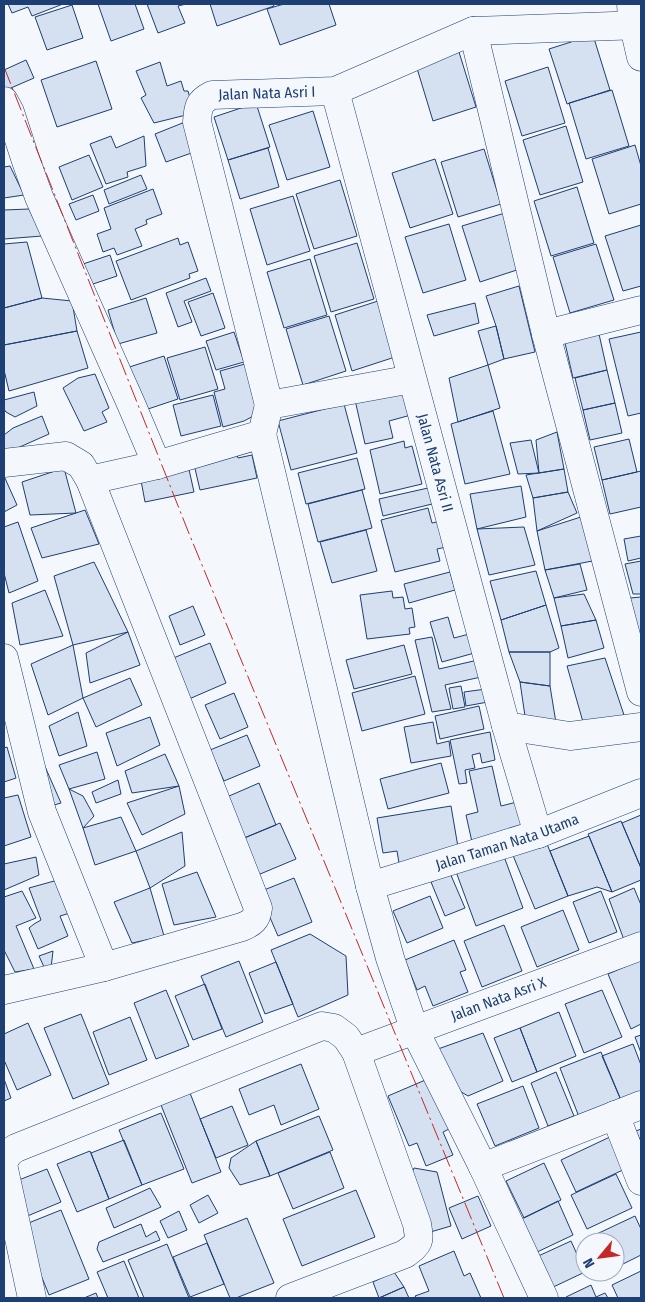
<svg xmlns="http://www.w3.org/2000/svg" width="645" height="1302" font-family="'Fira Sans Condensed',sans-serif">
	<style>
		.building { fill: #d5e0f0; stroke: #1d3f73 }
		.lines { fill: none; stroke-linecap: round; stroke-linejoin: round }
		.minor-casing { stroke: #1d3f73; stroke-width: 29 }
		.minor { stroke: #f4f7fb; stroke-width: 28 }
		.power { stroke: #c62828; stroke-width: 1; stroke-dasharray: 18 4 2.5 4; stroke-linecap: butt }
		.labels { text-anchor: middle; stroke-width: 4; stroke-linejoin: round; paint-order: stroke }
		.street-label { font-size: 15px; fill: #1d3f73; stroke: #f4f7fb }
	</style>
	<rect width="100%" height="100%" fill="#f4f7fb"/>
	<path class="building" d="M8,4H63L32,16L28,7L12,13Z
		M98,4H135L144,29L111,41Z
		M147,4H186L178,6L185,23L158,33Z
		M210,4H273L274,6L217,26Z
		M284,4H329L336,25L280,45L267,9Z
		M72,5L83,38L47,50L35,17Z
		M593,35L610,90L567,104L549,49Z
		M459,52L476,107L433,121L416,65Z
		M26,60L34,78L4,91V70Z
		M96,61L112,109L57,127L41,80Z
		M160,62L167,86L181,81L184,91H188L194,113L154,123L141,98L146,95L136,71Z
		M548,67L565,123L522,136L505,81Z
		M612,90L629,146L586,159L569,103Z
		M256,103L270,147L228,160L214,117Z
		M313,111L330,167L287,180L269,125Z
		M185,122L197,151L166,162L155,134Z
		M566,126L583,182L540,195L523,140Z
		M111,136L116,148L144,136L146,166L127,172L128,177L106,184L90,144Z
		M635,145L641,166V204L609,214L592,159Z
		M268,148L279,187L240,199L228,160Z
		M484,149L501,204L458,217L441,162Z
		M89,155L103,187L72,200L59,167Z
		M435,159L453,214L410,228L392,173Z
		M10,166L24,195L4,198V167Z
		M141,175L147,189L109,204L104,190Z
		M340,180L357,236L314,249L296,194Z
		M577,187L594,243L551,256L534,201Z
		M153,189L162,214L146,220L147,224L135,229L142,246L117,255L114,248L103,252L97,234L111,229L104,208Z
		M93,195L99,211L76,220L69,204Z
		M293,196L310,251L267,265L250,209Z
		M29,209L42,236L4,239V210Z
		M505,213L523,268L480,282L462,226Z
		M449,224L466,280L423,293L405,237Z
		M641,225V286L623,291L605,236Z
		M178,238L180,245L188,242L198,271L189,274L190,278L131,300L116,261Z
		M27,242L42,298L4,308V244Z
		M357,243L374,299L331,312L314,256Z
		M596,244L614,300L570,313L553,257Z
		M110,255L117,276L87,286L80,265Z
		M310,259L327,315L284,328L267,272Z
		M206,278L211,291L184,301L192,322L178,327L166,293Z
		M519,286L535,352L504,359L496,326L486,296Z
		M213,293L225,328L201,336L188,302Z
		M42,298L72,301L77,331L4,345V308Z
		M146,298L157,333L118,344L108,310Z
		M378,301L395,357L352,371L335,315Z
		M475,303L479,323L434,336L427,315Z
		M329,316L346,371L303,385L286,329Z
		M496,326L504,359L488,365L478,331Z
		M77,331L88,368L9,391L4,370V345Z
		M234,332L244,362L216,370L206,341Z
		M641,332V413L628,416L609,339Z
		M599,334L607,370L573,378L565,343Z
		M205,347L218,389L180,400L167,358Z
		M164,356L178,399L136,413L123,369Z
		M245,364L259,413L244,421L223,427L214,392L225,389L220,371Z
		M488,365L500,408L458,422L449,378Z
		M607,370L615,403L583,410L575,378Z
		M95,374L109,408L102,412L107,422L84,431L63,388L78,378Z
		M404,388L411,415L389,421L393,438L365,444L355,400Z
		M34,392L37,406L15,417L6,412L4,409V400Z
		M213,395L221,426L181,436L173,405Z
		M615,403L622,433L590,440L583,410Z
		M344,404L357,453L291,470L278,421Z
		M493,411L510,474L465,484L451,424Z
		M42,416L49,434L4,454V435L13,428Z
		M557,432L564,469L539,473L536,440Z
		M629,439L637,472L602,480L594,447Z
		M531,440L539,473L518,474L510,443Z
		M404,441L405,448L412,446L422,484L380,494L370,450Z
		M236,451L238,458L252,455L257,478L200,490L193,460Z
		M357,458L365,489L306,504L298,473Z
		M188,465L194,492L145,502L140,475Z
		M64,468L76,513L30,515L22,482Z
		M564,469L568,492L533,498L526,475Z
		M641,471V507L610,514L602,480Z
		M4,476L17,505L4,512Z
		M521,486L526,517L477,529L470,494Z
		M428,488L432,504L383,516L379,499Z
		M362,490L372,528L318,542L308,504Z
		M568,492L577,513L537,531L533,498Z
		M428,508L432,523L445,520L451,546L437,549L440,561L395,572L381,520Z
		M85,510L99,544L42,558L31,528Z
		M584,516L603,559L545,570L537,531Z
		M18,522L38,581L9,593L4,573V527Z
		M524,527L535,565L489,575L477,529Z
		M366,530L377,571L332,583L320,542Z
		M641,536V558L628,561L624,539Z
		M641,561V594H633L625,564Z
		M94,562L128,632L73,645L54,576Z
		M580,564L587,590L554,598L545,570Z
		M536,571L546,605L501,620L490,581Z
		M450,572L455,590L409,603L404,584Z
		M45,590L63,636L20,645L12,603Z
		M392,591L393,598L403,597L405,609L412,608L415,627L409,628L410,634L367,639L360,595Z
		M584,594L596,620L561,626L554,598Z
		M641,597V636L640,637L630,598Z
		M546,605L559,648L550,652H509L501,620Z
		M193,606L205,635L180,645L169,616Z
		M448,617L454,638L473,633L478,652L442,662L430,622Z
		M596,620L604,648L568,658L561,626Z
		M128,632L140,665L90,683L86,653Z
		M432,637L439,669L478,660L481,677L445,685L451,709L432,712L415,640Z
		M210,643L226,683L189,699L171,659Z
		M73,645L83,698L48,715L31,664Z
		M404,645L412,674L354,689L346,660Z
		M509,652H550V686L520,682Z
		M605,658L626,721L583,722L567,666Z
		M415,676L425,714L362,731L352,693Z
		M130,678L142,705L96,727L83,698Z
		M520,682L550,686L556,723H526Z
		M461,686L465,707L453,709L449,688Z
		M486,689L488,702L466,706L464,692Z
		M234,693L248,727L220,739L205,705Z
		M479,706L484,729L440,739L435,716Z
		M78,712L87,746L59,756L49,726Z
		M150,717L160,745L117,766L106,733Z
		M433,722L437,744L449,741L451,756L411,763L404,727Z
		M490,732L495,760L482,763L480,753L472,755L475,768L465,770L467,783L459,784L450,740Z
		M247,735L260,766L224,781L210,750Z
		M7,747L16,778L4,782V748Z
		M97,752L105,779L69,789L59,765Z
		M165,754L179,786L132,793L125,771Z
		M43,762L61,803L47,807Z
		M441,763L449,793L388,809L380,779Z
		M492,766L501,806L525,800L531,829L472,842L466,815L478,812L469,771Z
		M118,780L121,794L96,803L92,792Z
		M259,783L276,825L237,841L220,800Z
		M179,786L185,814L142,835L127,803Z
		M69,789L83,796L94,816L83,828Z
		M18,795L31,837L4,846V798Z
		M451,806L459,853L399,863L397,851L383,853L377,818Z
		M641,815V868L622,823Z
		M121,817L136,851L95,865L83,828Z
		M621,821L641,868V880L612,892L588,834Z
		M280,823L296,859L253,877L237,841Z
		M182,832L185,866L150,888L136,851Z
		M589,836L612,892L597,887L568,896L550,851Z
		M545,839L568,896L535,909L512,853Z
		M502,851L523,908L476,926L455,869Z
		M36,857L39,875L4,890V864Z
		M197,872L216,917L174,925L162,884Z
		M450,873L465,908L445,916L431,882Z
		M65,878L80,910L60,916L68,936L38,949L29,928L34,924L41,920L29,888Z
		M294,878L312,922L278,936L259,892Z
		M150,888L164,936L132,943L114,902Z
		M634,888L641,905V934L624,940L609,899Z
		M22,891L36,918L16,926L34,969L15,972L4,950V897Z
		M601,891L617,932L589,943L573,902Z
		M430,896L443,928L407,943L393,911Z
		M563,910L579,950L537,967L521,927Z
		M504,925L522,971L482,987L464,941Z
		M310,934L346,956L348,995L298,1017L271,950Z
		M454,940L466,970L460,972L468,992L433,1006L425,986L417,990L405,960Z
		M53,951L51,968L44,967L39,956Z
		M641,960V1024L631,1029L608,974Z
		M239,961L263,1022L226,1037L201,976Z
		M276,962L293,1004L265,1014L249,973Z
		M205,984L222,1029L193,1040L175,996Z
		M166,990L189,1046L156,1059L134,1003Z
		M602,990L622,1037L584,1053L565,1004Z
		M559,1012L576,1056L537,1072L520,1028Z
		M81,1014L109,1084L73,1099L44,1028Z
		M130,1017L147,1060L109,1075L93,1032Z
		M28,1023L51,1075L17,1090L4,1060V1034Z
		M520,1028L537,1072L512,1082L494,1038Z
		M483,1033L503,1081L468,1096L458,1090L438,1049Z
		M641,1035V1053L635,1037Z
		M633,1044L641,1065V1098L623,1105L602,1056Z
		M601,1052L623,1105L581,1122L560,1068Z
		M301,1064L319,1109L281,1125L274,1105L249,1115L239,1089Z
		M556,1072L574,1116L548,1126L531,1083Z
		M430,1078L451,1128L443,1132L453,1155L426,1166L417,1143L409,1146L388,1096Z
		M4,1079L11,1098L4,1101Z
		M523,1086L539,1128L495,1146L477,1104Z
		M190,1093L221,1172L192,1183L161,1105Z
		M232,1106L248,1145L216,1158L200,1119Z
		M161,1113L184,1169L142,1185L119,1130Z
		M319,1116L333,1150L270,1176L256,1141Z
		M641,1129V1142L636,1131Z
		M612,1136L627,1168L576,1192L561,1160Z
		M124,1140L142,1185L109,1199L91,1153Z
		M256,1141L270,1176L240,1185L229,1168L231,1158Z
		M90,1151L109,1199L77,1212L57,1164Z
		M330,1152L344,1188L293,1209L278,1173Z
		M544,1163L561,1200L524,1218L506,1181Z
		M414,1168L437,1172L451,1226L427,1233L407,1184Z
		M47,1169L61,1202L25,1217L11,1183Z
		M616,1174L632,1208L587,1229L571,1195Z
		M150,1188L161,1207L114,1228L106,1208Z
		M356,1190L375,1237L302,1266L283,1219Z
		M208,1195L218,1213L199,1223L190,1205Z
		M478,1196L491,1226L462,1239L449,1208Z
		M558,1201L573,1235L535,1253L519,1220Z
		M61,1210L89,1279L49,1295L21,1226Z
		M179,1211L187,1230L168,1238L160,1221Z
		M635,1216L641,1229V1255L615,1268V1242H585L584,1240Z
		M247,1218L274,1283L236,1298H230L204,1235Z
		M141,1224L146,1237L156,1231L160,1240L103,1262L97,1249L99,1242Z
		M571,1241L585,1272L549,1289L534,1258Z
		M207,1243L224,1284L190,1297L173,1257Z
		M167,1244L189,1298H144L128,1260Z
		M454,1251L464,1276L470,1273L481,1298H416L415,1296L429,1291L419,1266Z
		M124,1261L139,1298H108L97,1272Z
		M641,1271V1298H618L612,1285Z
		M394,1272L404,1287L379,1298L373,1282Z
		M591,1285L596,1297L605,1293L608,1298H567L566,1297Z
		M404,1287L409,1298H378H379Z
		M96,1293L98,1298H84Z"/>
	<g class="lines">
		<defs>
			<g id="minor">
				<path d="M631,4L632,18L641,57"/>
				<path d="M473,31L546,334L641,692"/>
				<path id="s1" d="M335,91L506,726L538,834"/>
				<path d="M4,101L10,112L26,161L39,197L132,406L157,465L90,480"/>
				<path d="M546,334L641,310"/>
				<path id="s2" d="M269,405L197,122C198,108 198,102 212,95L335,91L473,31L641,25"/>
				<path d="M262,434L370,886L390,958L415,1031L483,1167L544,1298"/>
				<path d="M4,463L66,456L81,465L90,480L258,908C257,919 252,923 242,927L104,967L4,990"/>
				<path d="M157,465L262,434L269,405L412,379"/>
				<path d="M4,658L42,812L104,967"/>
				<path d="M506,726L570,736L641,727"/>
				<path id="s3" d="M370,886L538,834L641,793"/>
				<path id="s4" d="M356,1052L641,946"/>
				<path d="M615,1115L641,1181"/>
				<path d="M4,1160L10,1152L16,1148L322,1026L334,1028L346,1037L356,1052L417,1224C420,1242 420,1243 405,1254L290,1298"/>
				<path d="M483,1167L641,1105"/>
				<path d="M4,1169L32,1298"/>
			</g>
		</defs>
		<use href="#minor" class="minor-casing"/>
		<use href="#minor" class="minor"/>
		<path class="power" d="M4,67L188,531L504,1298"/>
	</g>
	<g class="labels">
		<g class="street-label">
			<text dy="5" stroke="none"><textPath href="#s2" startOffset="380">Jalan Nata Asri I</textPath></text>
			<text dy="5" stroke="none"><textPath href="#s1" startOffset="385">Jalan Nata Asri II</textPath></text>
			<text dy="5" stroke="none"><textPath href="#s3" startOffset="144">Jalan Taman Nata Utama</textPath></text>
			<text dy="5" stroke="none"><textPath href="#s4" startOffset="152">Jalan Nata Asri X</textPath></text>
		</g>
	</g>
	<rect width="645" height="1302" fill="none" stroke="#1d3f73" stroke-width="10"/>
	<g transform="translate(600 1257) rotate(241)"><circle r="24" fill="#f4f7fb" stroke="#9eadc5"/>
	<path d="M0-4L9 19L0 12L-9 19Z" fill="#c62828"/>
	<text y="-8" font-size="14" font-weight="bold" text-anchor="middle" fill="#1d3f73">N</text>
	</g>
</svg>
